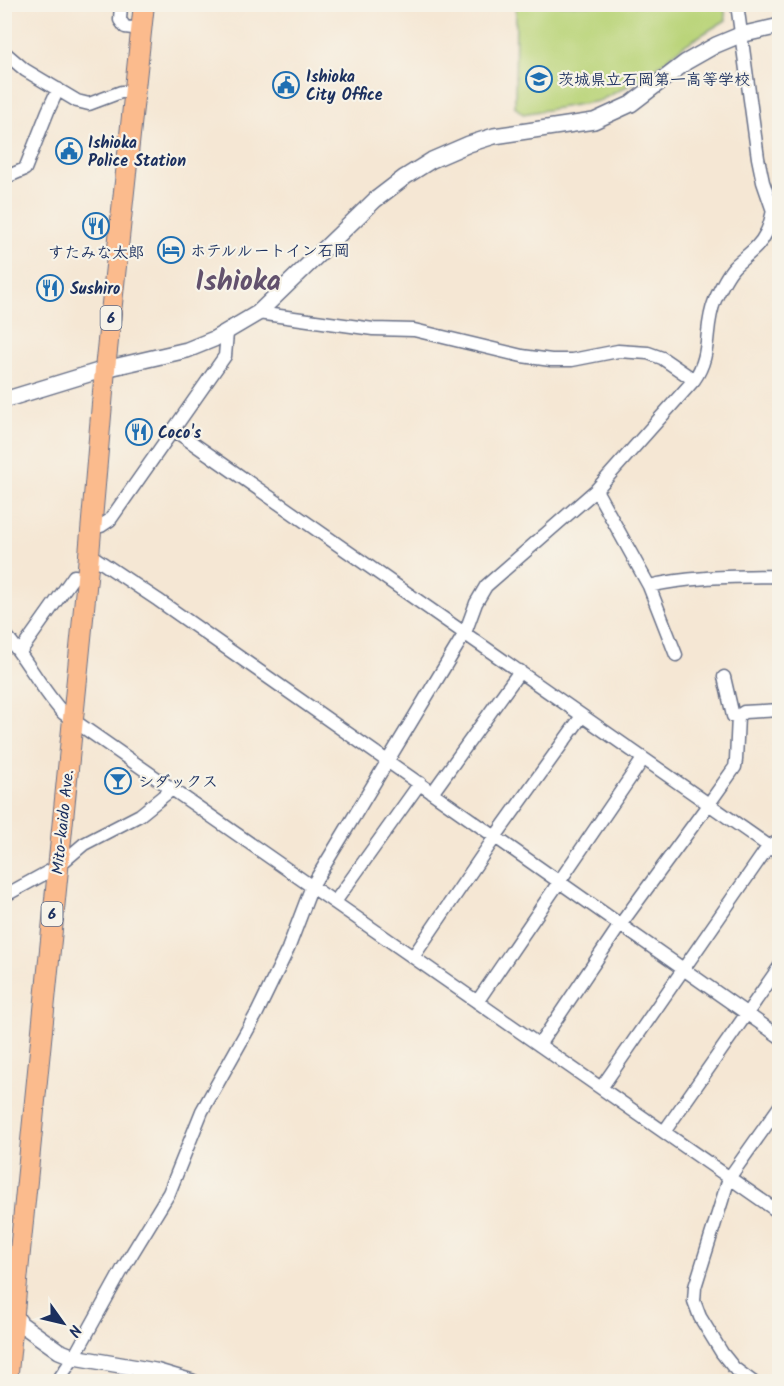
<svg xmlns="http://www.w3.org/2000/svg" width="784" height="1386" font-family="Kalam,'Klee One',sans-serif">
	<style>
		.park { fill: #bad479; stroke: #6a826c; stroke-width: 1.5 }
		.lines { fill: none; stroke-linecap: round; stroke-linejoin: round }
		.minor-casing { stroke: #676f87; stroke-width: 15 }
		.tertiary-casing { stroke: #676f87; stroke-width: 18 }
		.trunk-casing { stroke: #676f87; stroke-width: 22 }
		.minor { stroke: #fff; stroke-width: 12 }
		.tertiary { stroke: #fff; stroke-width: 15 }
		.trunk { stroke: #fbbb8d; stroke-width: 20 }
		.labels { text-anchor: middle; stroke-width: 4.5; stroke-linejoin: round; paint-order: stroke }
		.shield { fill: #f7f3e8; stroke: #5d6a87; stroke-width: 1.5 }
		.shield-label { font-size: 15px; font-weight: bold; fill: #1b2f5e }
		.poi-label { font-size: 16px; font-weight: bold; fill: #1b2f5e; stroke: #f7f3e8; text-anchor: start }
		.street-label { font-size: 16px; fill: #1b2f5e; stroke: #f7f3e8 }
		.town-label { font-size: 28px; font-weight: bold; fill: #62516d; stroke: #f7f3e8 }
	</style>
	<rect width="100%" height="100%" fill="#f7f3e8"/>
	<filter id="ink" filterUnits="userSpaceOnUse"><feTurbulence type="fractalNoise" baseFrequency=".0167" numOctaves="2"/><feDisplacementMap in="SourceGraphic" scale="12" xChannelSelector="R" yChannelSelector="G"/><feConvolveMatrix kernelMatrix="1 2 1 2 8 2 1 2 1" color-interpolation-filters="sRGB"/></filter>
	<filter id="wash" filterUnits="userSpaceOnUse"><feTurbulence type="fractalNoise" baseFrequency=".008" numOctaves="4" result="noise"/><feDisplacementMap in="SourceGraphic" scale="24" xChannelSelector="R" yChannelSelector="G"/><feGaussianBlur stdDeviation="1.35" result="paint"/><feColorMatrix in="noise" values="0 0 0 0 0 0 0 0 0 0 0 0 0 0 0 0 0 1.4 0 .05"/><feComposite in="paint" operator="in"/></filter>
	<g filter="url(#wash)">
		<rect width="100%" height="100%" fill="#f5e7d4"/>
		<path class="park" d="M516,5H724L726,20L683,46L645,77L599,101L523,114L515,107Z"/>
	</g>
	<g filter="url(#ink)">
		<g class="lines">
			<defs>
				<path id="minor" d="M121,4L120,20L125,27L141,29
					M737,4L758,158L763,182L773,211L780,219
					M4,52L25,70L77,101L89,104L121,92H135
					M4,178L25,169L48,111L58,89
					M258,313L373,329L414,330L522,356L551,360H572L618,351L648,353L662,358L694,380
					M174,430L780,854
					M596,490L649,586L676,655
					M92,528L101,526L110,520L225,356L227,333
					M89,554L158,600L780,1037
					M649,586C692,576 735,577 780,576
					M4,633C26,658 41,689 63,713L780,1213
					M20,652L74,576L87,578
					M724,677L733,716H738
					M433,792L520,671
					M4,896L57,867L84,844L140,815L172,789
					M335,902L420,783
					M413,957L495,837L582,716
					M477,1002L643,759
					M539,1045L620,925L708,805L735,767L736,760L738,716L744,712L780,710
					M601,1088L768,847L780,840
					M664,1132L780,966
					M57,1382L74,1357L122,1270L169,1193L202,1111L257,1013L288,949L312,886L465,633L476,603L486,586L596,490L694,380C713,353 703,329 715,300C720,289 726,276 734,267C745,256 759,248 766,233C770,226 771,218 773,211
					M753,1382L734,1368L722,1353L700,1317L694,1301L695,1287L729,1178L780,1106"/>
				<path id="tertiary" d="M4,400L105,369L187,350L214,339L258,313L375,200L405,177L432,160L469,144L494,136L594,121L631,104L686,62L716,45L740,35L780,26
					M13,1313L21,1324L59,1351L74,1357L155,1371L192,1382"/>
				<path id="trunk" d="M7,1382L87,578L105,369L144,4"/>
			</defs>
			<use href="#minor" class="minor-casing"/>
			<use href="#tertiary" class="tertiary-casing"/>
			<use href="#trunk" class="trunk-casing"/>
			<use href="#minor" class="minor"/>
			<use href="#tertiary" class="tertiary"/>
			<use href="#trunk" class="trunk"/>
		</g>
	</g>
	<defs>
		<symbol id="school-ring" viewBox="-11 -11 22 22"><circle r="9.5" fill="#f7f3e8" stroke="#1f6fb2" stroke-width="1.5"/><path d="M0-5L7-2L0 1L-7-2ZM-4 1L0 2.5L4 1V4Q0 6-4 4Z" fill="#1f6fb2"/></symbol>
		<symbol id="civic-ring" viewBox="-11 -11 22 22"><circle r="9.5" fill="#f7f3e8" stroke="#1f6fb2" stroke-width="1.5"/><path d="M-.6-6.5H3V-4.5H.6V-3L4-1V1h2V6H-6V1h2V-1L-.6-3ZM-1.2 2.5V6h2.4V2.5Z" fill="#1f6fb2"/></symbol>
		<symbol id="restaurant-ring" viewBox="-11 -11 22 22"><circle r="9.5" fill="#f7f3e8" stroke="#1f6fb2" stroke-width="1.5"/><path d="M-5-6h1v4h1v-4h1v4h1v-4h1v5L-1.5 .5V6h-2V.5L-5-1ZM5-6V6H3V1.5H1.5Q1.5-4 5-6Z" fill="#1f6fb2"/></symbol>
		<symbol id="hotel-ring" viewBox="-11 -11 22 22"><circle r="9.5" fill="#f7f3e8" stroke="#1f6fb2" stroke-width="1.5"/><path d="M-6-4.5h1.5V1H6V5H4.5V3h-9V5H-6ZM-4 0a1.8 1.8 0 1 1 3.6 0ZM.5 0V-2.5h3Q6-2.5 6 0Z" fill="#1f6fb2"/></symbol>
		<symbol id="bar-ring" viewBox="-11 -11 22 22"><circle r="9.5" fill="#f7f3e8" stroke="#1f6fb2" stroke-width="1.5"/><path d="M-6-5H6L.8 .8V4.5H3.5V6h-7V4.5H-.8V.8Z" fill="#1f6fb2"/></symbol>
	</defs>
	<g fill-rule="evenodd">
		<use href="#school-ring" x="524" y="64" width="30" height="30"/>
		<use href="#civic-ring" x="271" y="70" width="30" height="30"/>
		<use href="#civic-ring" x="54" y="136" width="30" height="30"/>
		<use href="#restaurant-ring" x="81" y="211" width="30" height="30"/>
		<use href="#hotel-ring" x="156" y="235" width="30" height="30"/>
		<use href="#restaurant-ring" x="35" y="273" width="30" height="30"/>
		<use href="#restaurant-ring" x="124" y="417" width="30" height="30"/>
		<use href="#bar-ring" x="103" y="766" width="30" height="30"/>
	</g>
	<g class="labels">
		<g class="shield">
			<rect x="100.5" y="306" width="21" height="24" rx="4.5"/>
			<rect x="41.5" y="902" width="21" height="24" rx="4.5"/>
		</g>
		<g class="shield-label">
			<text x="111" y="323">6</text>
			<text x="52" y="919">6</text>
		</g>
		<g class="poi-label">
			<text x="306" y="82">Ishioka<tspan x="306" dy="18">City Office</tspan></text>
			<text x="558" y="85">茨城県立石岡第一高等学校</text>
			<text x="88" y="148">Ishioka<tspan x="88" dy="18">Police Station</tspan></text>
			<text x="190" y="256">ホテルルートイン石岡</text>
			<text x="96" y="258" text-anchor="middle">すたみな太郎</text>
			<text x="70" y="294">Sushiro</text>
			<text x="158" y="438">Coco's</text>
			<text x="138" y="787">シダックス</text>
		</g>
		<g class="street-label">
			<text transform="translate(62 822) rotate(-84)" y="6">Mito-kaido Ave.</text>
		</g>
		<g class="town-label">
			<text x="238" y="290">Ishioka</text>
		</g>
	</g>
	<rect width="784" height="1386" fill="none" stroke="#f7f3e8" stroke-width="24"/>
	<g transform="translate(63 1323) rotate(124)" stroke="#f7f3e8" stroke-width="4.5" paint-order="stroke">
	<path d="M0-4.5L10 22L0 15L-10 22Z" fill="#1b2f5e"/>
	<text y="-9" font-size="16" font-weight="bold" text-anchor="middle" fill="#1b2f5e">N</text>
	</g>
</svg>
